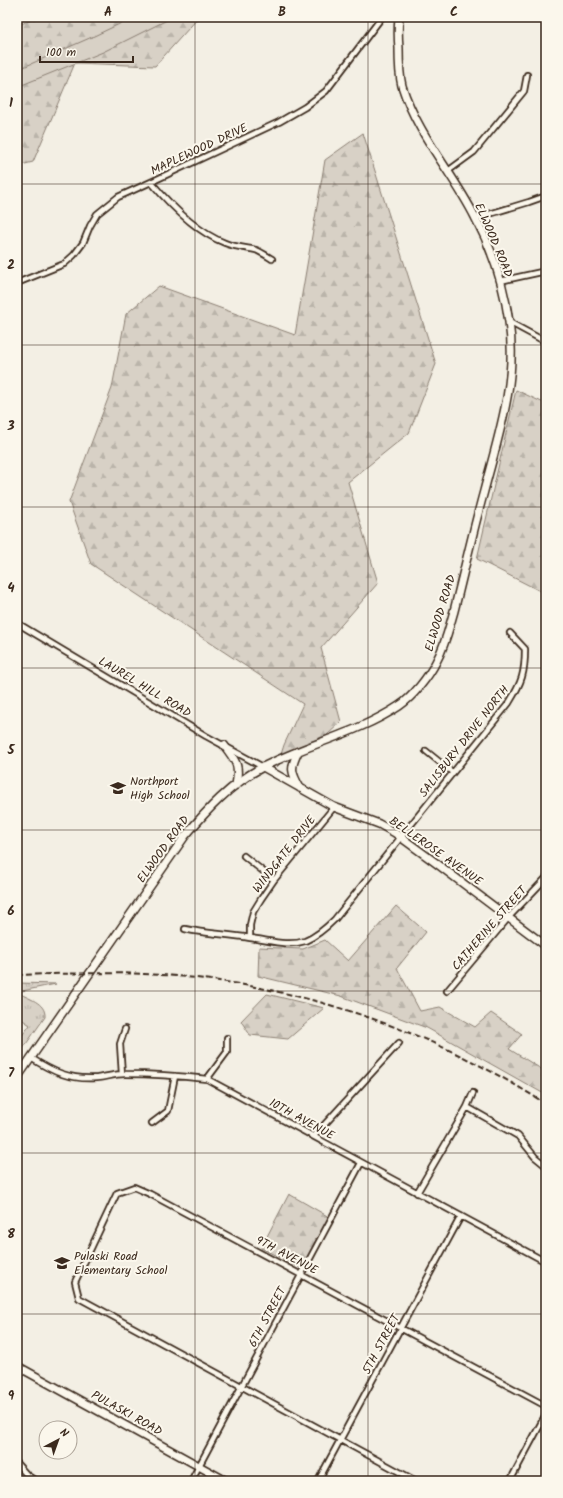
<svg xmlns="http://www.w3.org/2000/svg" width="563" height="1498" font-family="Kalam,sans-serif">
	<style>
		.grass { fill: url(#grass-tufts); stroke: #8a7e72 }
		.forest { fill: url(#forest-firs); stroke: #8a7e72 }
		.park { fill: #d8d1c6; stroke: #8a7e72 }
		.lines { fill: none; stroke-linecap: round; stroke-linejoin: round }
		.street-casing { stroke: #3b2a1e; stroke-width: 8 }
		.secondary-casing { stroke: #3b2a1e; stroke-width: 10 }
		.street { stroke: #fbf7ec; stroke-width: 4.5 }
		.secondary { stroke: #fbf7ec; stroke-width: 7 }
		.rail { stroke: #3b2a1e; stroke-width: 2; stroke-dasharray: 6 3; stroke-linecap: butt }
		.grid { fill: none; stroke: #3b2a1e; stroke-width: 1; stroke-opacity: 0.55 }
		.labels { text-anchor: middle; stroke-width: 4; stroke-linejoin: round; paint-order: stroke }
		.street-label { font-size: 12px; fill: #3b2a1e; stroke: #fbf7ec }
		.poi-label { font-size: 12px; fill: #3b2a1e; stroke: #fbf7ec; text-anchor: start }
		.neatline { fill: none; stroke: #3b2a1e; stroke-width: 1.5 }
		.grid-label { font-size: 13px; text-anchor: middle; font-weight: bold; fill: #3b2a1e }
	</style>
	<defs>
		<pattern id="grass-tufts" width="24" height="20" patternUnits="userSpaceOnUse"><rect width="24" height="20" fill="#d8d1c6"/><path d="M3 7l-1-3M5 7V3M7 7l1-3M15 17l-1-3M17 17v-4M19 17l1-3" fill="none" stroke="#bab4aa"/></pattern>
		<pattern id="forest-firs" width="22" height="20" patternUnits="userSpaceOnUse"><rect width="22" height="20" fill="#d8d1c6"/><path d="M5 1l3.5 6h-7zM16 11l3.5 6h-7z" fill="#bab4aa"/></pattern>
	</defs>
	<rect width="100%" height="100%" fill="#f3efe4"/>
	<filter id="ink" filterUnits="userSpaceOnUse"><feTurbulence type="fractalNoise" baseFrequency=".025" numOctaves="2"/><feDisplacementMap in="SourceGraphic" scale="8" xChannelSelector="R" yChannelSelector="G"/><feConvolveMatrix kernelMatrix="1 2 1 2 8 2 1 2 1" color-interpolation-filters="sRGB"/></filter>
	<g filter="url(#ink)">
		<path class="grass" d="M17,983L56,984L17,992C28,999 46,1002 45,1017L17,1057V1042L30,1025L17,1016Z"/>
		<path class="forest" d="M41,17H199L155,66L75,63L33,162L17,166V25Z
			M363,133L436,364L409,433L348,482L378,583L321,648L341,722L311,750L300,748L288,756L277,767L284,745L303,704L91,564L69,502L112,388L126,314L159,286L295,335L325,160Z
			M516,390L546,404V594L477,559Z
			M396,906L426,932L397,968L420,1011L440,1007L475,1027L491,1013L522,1034L509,1049L546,1072V1095L427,1028L341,996L258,976L259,947L303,949L325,940L348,961Z
			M267,994L324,1008L288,1039L250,1035L241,1021Z
			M289,1194L329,1217L302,1269L261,1248Z"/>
		<path class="park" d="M134,17H173L103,52L17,87V70L92,37Z"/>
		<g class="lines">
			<defs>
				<path id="street" d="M448,171L474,152L524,91L527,75
					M151,182C171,206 196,232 225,243C235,247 246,248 256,250C261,252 267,256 272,259
					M476,218L529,202L546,196
					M500,281L546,271
					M17,283L64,264L74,255L83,243L90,226L97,214L118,197L151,182L279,122L305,107L326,91L382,17
					M509,322L546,342
					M17,623L206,736L263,767
					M426,751L452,772
					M244,856L274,880
					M185,929C206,934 228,934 250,938C268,940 287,947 305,941C317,936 326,928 335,919L509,703C522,682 525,673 525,649L510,633
					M250,938V925L253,912L261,899L274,880L334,807
					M447,991L509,917L546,878
					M31,1058C53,1072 70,1080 97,1078C106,1077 115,1074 125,1074C152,1074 180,1076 207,1079L546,1262
					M122,1074L120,1044L125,1029
					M207,1079L227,1052V1038
					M467,1107L518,1136L535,1157L546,1166
					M152,1123L168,1111L175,1076
					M314,1136L399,1043
					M417,1193L467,1107L473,1093
					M17,1464L27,1475L36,1481
					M191,1481L361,1163
					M318,1481L461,1216
					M416,1481L79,1298L75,1282L117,1193L134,1187L150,1194L546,1406
					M510,1481L546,1414"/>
				<path id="secondary" d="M224,745C236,762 240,764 236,785
					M298,752C290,768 291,772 300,788
					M263,767L334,807L379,824L395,833L436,863L546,946
					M17,1078L185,836C207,810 231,784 261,768C306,744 357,734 399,706C413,697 429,676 436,662C445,646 449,628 454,611C464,571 473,531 484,491C498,437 518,379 509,322C504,286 492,249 475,217C453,173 417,134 402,86C399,74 399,61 399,48C398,38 398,28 399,17
					M17,1366L226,1481"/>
			</defs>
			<use href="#street" class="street-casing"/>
			<use href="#secondary" class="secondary-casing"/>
			<use href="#street" class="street"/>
			<use href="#secondary" class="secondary"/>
			<path class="rail" d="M17,975C59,974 102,972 144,974C286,980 427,1027 546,1104"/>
		</g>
	</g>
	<path class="grid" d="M195,17V1481M368,17V1481M17,184H546M17,345H546M17,507H546M17,668H546M17,830H546M17,991H546M17,1153H546M17,1314H546"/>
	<defs>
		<symbol id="school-bare" viewBox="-9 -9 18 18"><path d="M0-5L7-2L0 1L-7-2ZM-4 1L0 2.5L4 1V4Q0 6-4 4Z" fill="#3b2a1e" stroke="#fbf7ec" stroke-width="2.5" paint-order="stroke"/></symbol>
	</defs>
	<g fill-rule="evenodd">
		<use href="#school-bare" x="107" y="777" width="22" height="22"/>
		<use href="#school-bare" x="51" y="1252" width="22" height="22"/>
	</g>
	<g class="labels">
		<g class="street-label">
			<text transform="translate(199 149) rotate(-25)" y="4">MAPLEWOOD DRIVE</text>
			<text transform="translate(494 240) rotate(67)" y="4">ELWOOD ROAD</text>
			<text transform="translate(440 613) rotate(-73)" y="4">ELWOOD ROAD</text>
			<text transform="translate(145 687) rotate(31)" y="4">LAUREL HILL ROAD</text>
			<text transform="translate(464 741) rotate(-52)" y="4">SALISBURY DRIVE NORTH</text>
			<text transform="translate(163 849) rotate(-54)" y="4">ELWOOD ROAD</text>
			<text transform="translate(436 851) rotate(35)" y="4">BELLEROSE AVENUE</text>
			<text transform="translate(284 854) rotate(-52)" y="4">WINDGATE DRIVE</text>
			<text transform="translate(489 928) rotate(-49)" y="4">CATHERINE STREET</text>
			<text transform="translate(302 1119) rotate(29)" y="4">10TH AVENUE</text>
			<text transform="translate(287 1255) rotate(28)" y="4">9TH AVENUE</text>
			<text transform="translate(267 1317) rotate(-62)" y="4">6TH STREET</text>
			<text transform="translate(381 1344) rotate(-62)" y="4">5TH STREET</text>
			<text transform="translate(127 1413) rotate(29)" y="4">PULASKI ROAD</text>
		</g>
		<g class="poi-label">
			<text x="130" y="785">Northport<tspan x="130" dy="14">High School</tspan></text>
			<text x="74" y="1260">Pulaski Road<tspan x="74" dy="14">Elementary School</tspan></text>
		</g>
	</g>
	<rect width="563" height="1498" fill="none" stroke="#fbf7ec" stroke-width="44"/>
	<g transform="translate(58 1440) rotate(41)"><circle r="19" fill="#fbf7ec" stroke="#aea59a"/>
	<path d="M0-3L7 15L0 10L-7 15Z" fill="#3b2a1e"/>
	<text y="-6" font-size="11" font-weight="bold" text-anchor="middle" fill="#3b2a1e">N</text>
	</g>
	<path d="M40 56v6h93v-6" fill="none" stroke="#3b2a1e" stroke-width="2"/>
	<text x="46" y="56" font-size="12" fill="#3b2a1e" stroke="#fbf7ec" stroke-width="3" paint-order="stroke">100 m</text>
	<rect x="22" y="22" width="519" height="1454" class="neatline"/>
	<g class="grid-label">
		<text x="108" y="16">A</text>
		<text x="282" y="16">B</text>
		<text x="454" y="16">C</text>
		<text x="11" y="107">1</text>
		<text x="11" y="269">2</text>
		<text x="11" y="430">3</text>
		<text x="11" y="592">4</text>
		<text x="11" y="754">5</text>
		<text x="11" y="915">6</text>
		<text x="11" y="1077">7</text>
		<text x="11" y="1238">8</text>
		<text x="11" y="1400">9</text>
	</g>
</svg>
